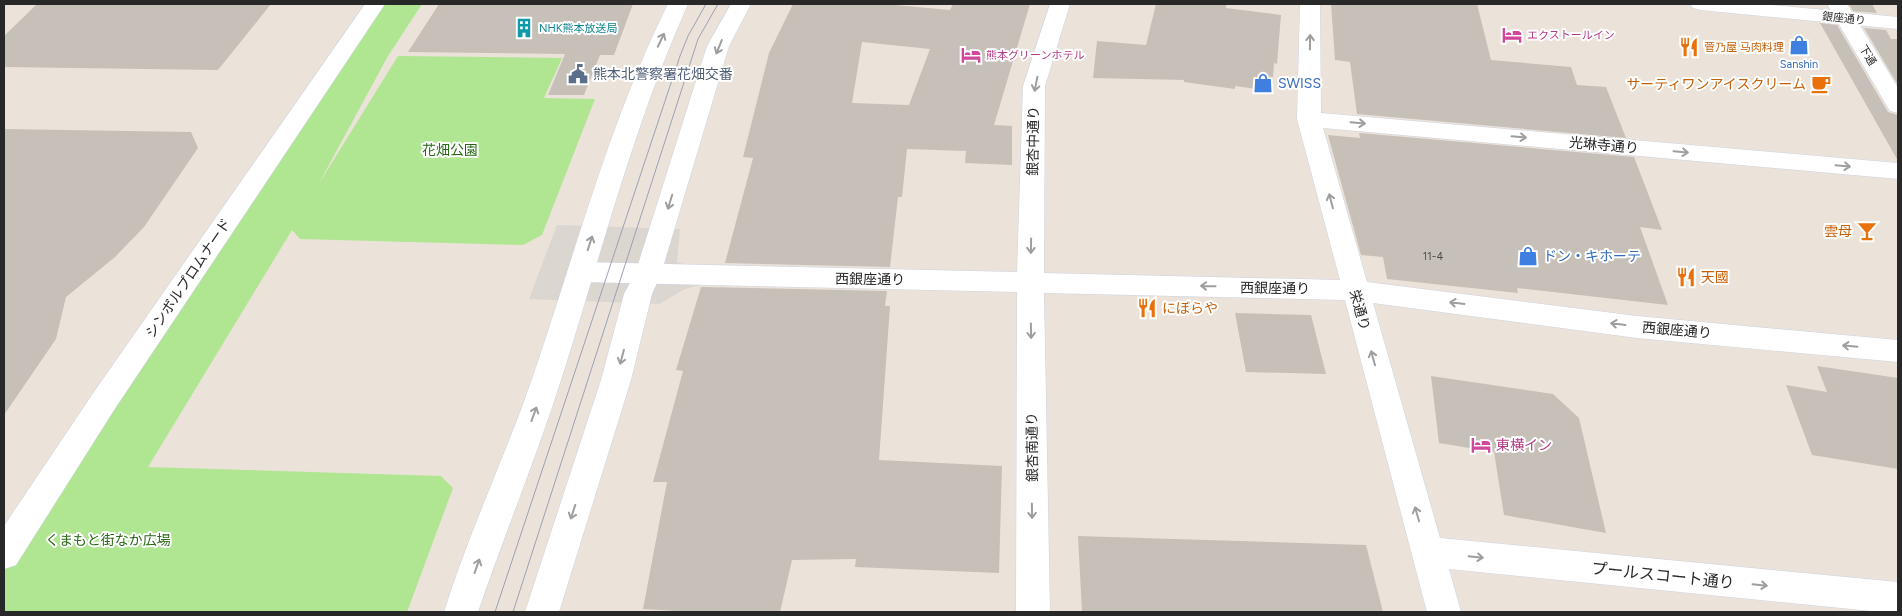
<svg xmlns="http://www.w3.org/2000/svg" width="1902" height="616" font-family="Figtree,'Noto Sans JP',sans-serif">
	<style>
		.green { fill: #b0e592 }
		.plaza { fill: #dbd6d0 }
		.building { fill: #c6c0b9; fill-rule: evenodd }
		.lines { fill: none; stroke-linecap: round; stroke-linejoin: round }
		.street-casing { stroke: #ced2e2; stroke-width: 1 }
		.secondary-casing { stroke: #ced2e2; stroke-width: 1 }
		.street { fill: #fff; fill-rule: evenodd }
		.secondary { fill: #fff; fill-rule: evenodd }
		.tram { stroke: #9ca0b4; stroke-width: 1 }
		.oneway { stroke: #9e9e9e }
		.labels { text-anchor: middle; stroke-width: 4; stroke-linejoin: round; paint-order: stroke }
		.far-street-label { font-size: 11px; fill: #282828; stroke: #fff }
		.far-culture-label { font-size: 11px; fill: #0d838f; stroke: #fff; text-anchor: start }
		.far-hotel-label { font-size: 11px; fill: #b23c85; stroke: #fff; text-anchor: start }
		.far-food-label { font-size: 11px; fill: #c56008; stroke: #fff; text-anchor: start }
		.far-shop-label { font-size: 11px; fill: #366cbe; stroke: #fff }
		.number-label { font-size: 11px; fill: #504e4c }
		.service-label { font-size: 14px; fill: #4e5e75; stroke: #fff; text-anchor: start }
		.shop-label { font-size: 14px; fill: #366cbe; stroke: #fff; text-anchor: start }
		.food-label { font-size: 14px; fill: #c56008; stroke: #fff; text-anchor: end }
		.street-label { font-size: 14px; fill: #282828; stroke: #fff }
		.park-label { font-size: 14px; fill: #286716; stroke: #fff }
		.hotel-label { font-size: 14px; fill: #b23c85; stroke: #fff; text-anchor: start }
		.near-street-label { font-size: 16px; fill: #282828; stroke: #fff }
	</style>
	<rect width="100%" height="100%" fill="#ebe3d9"/>
	<path class="green" d="M375,4H422L388,56L318,185L398,56L562,58L544,98L595,99L542,235L523,245L300,239L292,230L148,467L441,476L453,488L407,612H4V569L216,236Z"/>
	<path class="plaza" d="M557,225L680,229L677,262L689,266L709,283L685,289L659,304L529,299Z"/>
	<path class="building" d="M37,4H271L218,70L4,67V36Z
		M439,4H633L614,55H600L584,95H548L565,54L408,52Z
		M793,4H884L950,10L953,4H1030L994,125L1012,126V165L965,163L966,151L907,149L902,197H898L890,267L725,263L753,158L743,157L769,53ZM862,42L930,49L909,105L852,103Z
		M1156,4H1226V8L1281,15L1277,64L1274,63L1272,91L1235,86V89L1184,82V80L1093,78L1097,41L1146,45Z
		M1331,4H1477L1491,60L1571,67L1577,85L1606,87L1626,138L1357,114L1350,62L1335,60Z
		M1849,4H1872L1877,13L1853,11Z
		M1820,23L1837,25L1888,112L1898,115V161Z
		M1864,28L1886,30L1891,39H1898V85Z
		M4,129L191,132L198,148L144,227L115,257L66,297L56,339L4,415Z
		M1359,133L1634,157L1662,230L1640,227L1668,305L1517,288L1518,293L1387,279L1383,257L1361,255L1328,135L1360,138Z
		M701,287L887,291L885,306H890L879,460L1002,466L999,573L855,567L856,559L792,560L780,612H693L643,609L667,482H653L683,371L676,370Z
		M1235,313L1311,315L1326,374L1246,372Z
		M1817,366L1898,378V469L1812,455L1786,385L1827,392Z
		M1431,376L1553,394L1579,418L1606,533L1504,515L1494,452L1439,443Z
		M1078,536L1366,545L1383,612H1082Z"/>
	<g class="lines">
		<defs>
			<path id="street" d="M365,4H385L114,410L16,565L4,569V526L94,392Z
				M1050,4H1070L1045,86L1044,273L1340,280L1297,119L1300,4H1320L1321,113L1898,163V179L1323,128L1367,282L1637,316L1898,340V362L1637,338L1373,303L1440,538L1898,582V612H1881L1449,569L1461,612H1427L1345,300L1044,293L1050,612H1016L1017,292L580,282L571,279L567,272L571,265L580,262L1017,272L1023,86Z
				M1827,4H1847L1898,88V113L1890,111L1887,106Z"/>
			<path id="secondary" d="M668,4H688C634,124 602,251 562,377C537,456 505,533 478,612H444C469,532 506,455 533,376C576,251 609,123 668,4Z
				M731,4H751L729,46L661,274L652,294L631,380L559,612H525L601,380L624,294L635,274L707,46Z
				M1690,4H1762L1898,17V29L1700,10L1693,8Z"/>
		</defs>
		<use href="#street" class="street-casing"/>
		<use href="#secondary" class="secondary-casing"/>
		<use href="#street" class="street"/>
		<use href="#secondary" class="secondary"/>
		<path class="tram" d="M495,612L680,56L688,36L706,4
			M513,612L698,39L718,4"/>
	</g>
	<defs><path id="oneway-shaft" d="M-6 0H5M1.5-3L5.5 0L1.5 3" fill="none" stroke-width="1.6" stroke-linecap="round" stroke-linejoin="round" transform="scale(1.25)"/></defs>
	<g class="oneway">
		<use href="#oneway-shaft" transform="translate(661 40) rotate(-65)"/>
		<use href="#oneway-shaft" transform="translate(1310 42) rotate(-89)"/>
		<use href="#oneway-shaft" transform="translate(719 47) rotate(112)"/>
		<use href="#oneway-shaft" transform="translate(1036 84) rotate(101)"/>
		<use href="#oneway-shaft" transform="translate(1358 123) rotate(5)"/>
		<use href="#oneway-shaft" transform="translate(1519 137) rotate(5)"/>
		<use href="#oneway-shaft" transform="translate(1681 152) rotate(5)"/>
		<use href="#oneway-shaft" transform="translate(1843 166) rotate(5)"/>
		<use href="#oneway-shaft" transform="translate(1331 201) rotate(-105)"/>
		<use href="#oneway-shaft" transform="translate(670 202) rotate(107)"/>
		<use href="#oneway-shaft" transform="translate(590 243) rotate(-72)"/>
		<use href="#oneway-shaft" transform="translate(1031 246) rotate(91)"/>
		<use href="#oneway-shaft" transform="translate(1208 286) rotate(-179)"/>
		<use href="#oneway-shaft" transform="translate(1457 303) rotate(-173)"/>
		<use href="#oneway-shaft" transform="translate(1618 324) rotate(-173)"/>
		<use href="#oneway-shaft" transform="translate(1031 331) rotate(89)"/>
		<use href="#oneway-shaft" transform="translate(1850 346) rotate(-175)"/>
		<use href="#oneway-shaft" transform="translate(622 357) rotate(105)"/>
		<use href="#oneway-shaft" transform="translate(1373 358) rotate(-106)"/>
		<use href="#oneway-shaft" transform="translate(534 414) rotate(-70)"/>
		<use href="#oneway-shaft" transform="translate(1032 511) rotate(89)"/>
		<use href="#oneway-shaft" transform="translate(573 512) rotate(108)"/>
		<use href="#oneway-shaft" transform="translate(1417 514) rotate(-106)"/>
		<use href="#oneway-shaft" transform="translate(1476 557) rotate(6)"/>
		<use href="#oneway-shaft" transform="translate(477 566) rotate(-71)"/>
		<use href="#oneway-shaft" transform="translate(1760 585) rotate(6)"/>
	</g>
	<defs>
		<symbol id="building-bare" viewBox="-9 -9 18 18"><path d="M-4-6H4V6H1V3H-1V6H-4ZM-2.5-4.3h1.7v1.8h-1.7ZM.8-4.3h1.7v1.8H.8ZM-2.5-1h1.7V.8h-1.7ZM.8-1h1.7V.8H.8Z" fill="#0f9aa8" stroke="#fff" stroke-width="2.5" paint-order="stroke"/></symbol>
		<symbol id="hotel-bare" viewBox="-9 -9 18 18"><path d="M-6-4.5h1.5V1H6V5H4.5V3h-9V5H-6ZM-4 0a1.8 1.8 0 1 1 3.6 0ZM.5 0V-2.5h3Q6-2.5 6 0Z" fill="#d1479c" stroke="#fff" stroke-width="2.5" paint-order="stroke"/></symbol>
		<symbol id="shop-bare" viewBox="-9 -9 18 18"><path d="M-5-2.5h2.3a2.7 3.5 0 0 1 5.4 0H5L5.5 6h-11ZM-1.5-2.5h3a1.5 2.3 0 0 0-3 0Z" fill="#3f7fe0" stroke="#fff" stroke-width="2.5" paint-order="stroke"/></symbol>
		<symbol id="restaurant-bare" viewBox="-9 -9 18 18"><path d="M-5-6h1v4h1v-4h1v4h1v-4h1v5L-1.5 .5V6h-2V.5L-5-1ZM5-6V6H3V1.5H1.5Q1.5-4 5-6Z" fill="#e8710a" stroke="#fff" stroke-width="2.5" paint-order="stroke"/></symbol>
		<symbol id="civic-bare" viewBox="-9 -9 18 18"><path d="M-.6-6.5H3V-4.5H.6V-3L4-1V1h2V6H-6V1h2V-1L-.6-3ZM-1.2 2.5V6h2.4V2.5Z" fill="#5c6f8a" stroke="#fff" stroke-width="2.5" paint-order="stroke"/></symbol>
		<symbol id="cafe-bare" viewBox="-9 -9 18 18"><path d="M-5.5-4.5H6V0H3Q3 3.5 0 3.5H-2.5Q-5.5 3.5-5.5 0ZM3-3.2v2h1.7v-2ZM-6 4.5H4V6H-6Z" fill="#e8710a" stroke="#fff" stroke-width="2.5" paint-order="stroke"/></symbol>
		<symbol id="bar-bare" viewBox="-9 -9 18 18"><path d="M-6-5H6L.8 .8V4.5H3.5V6h-7V4.5H-.8V.8Z" fill="#e8710a" stroke="#fff" stroke-width="2.5" paint-order="stroke"/></symbol>
	</defs>
	<g fill-rule="evenodd">
		<use href="#building-bare" x="510" y="14" width="28" height="28"/>
		<use href="#hotel-bare" x="1498" y="21" width="28" height="28"/>
		<use href="#shop-bare" x="1785" y="31" width="28" height="28"/>
		<use href="#restaurant-bare" x="1675" y="33" width="28" height="28"/>
		<use href="#hotel-bare" x="957" y="41" width="28" height="28"/>
		<use href="#civic-bare" x="564" y="60" width="28" height="28"/>
		<use href="#shop-bare" x="1249" y="69" width="28" height="28"/>
		<use href="#cafe-bare" x="1807" y="70" width="28" height="28"/>
		<use href="#bar-bare" x="1853" y="217" width="28" height="28"/>
		<use href="#shop-bare" x="1514" y="242" width="28" height="28"/>
		<use href="#restaurant-bare" x="1672" y="263" width="28" height="28"/>
		<use href="#restaurant-bare" x="1133" y="294" width="28" height="28"/>
		<use href="#hotel-bare" x="1467" y="431" width="28" height="28"/>
	</g>
	<g class="labels">
		<g class="far-street-label">
			<text transform="translate(1844 18) rotate(6)" y="4">銀座通り</text>
			<text transform="translate(1868 55) rotate(59)" y="4">下通</text>
		</g>
		<g class="far-culture-label">
			<text x="539" y="32">NHK熊本放送局</text>
		</g>
		<g class="far-hotel-label">
			<text x="1527" y="39">エクストールイン</text>
			<text x="986" y="59">熊本グリーンホテル</text>
		</g>
		<g class="far-food-label">
			<text x="1704" y="51">菅乃屋 马肉料理</text>
		</g>
		<g class="far-shop-label">
			<text x="1799" y="68">Sanshin</text>
		</g>
		<g class="number-label">
			<text x="1433" y="260">11-4</text>
		</g>
		<g class="service-label">
			<text x="593" y="79">熊本北警察署花畑交番</text>
		</g>
		<g class="shop-label">
			<text x="1278" y="88">SWISS</text>
			<text x="1543" y="261">ドン・キホーテ</text>
		</g>
		<g class="food-label">
			<text x="1806" y="89">サーティワンアイスクリーム</text>
			<text x="1852" y="236">雲母</text>
			<text x="1701" y="282" text-anchor="start">天國</text>
			<text x="1162" y="313" text-anchor="start">にぼらや</text>
		</g>
		<g class="street-label">
			<text transform="translate(1033 141) rotate(-89)" y="5">銀杏中通り</text>
			<text transform="translate(1604 145) rotate(5)" y="5">光琳寺通り</text>
			<text transform="translate(188 278) rotate(-56)" y="5">シンボルプロムナード</text>
			<text transform="translate(870 279) rotate(1)" y="5">西銀座通り</text>
			<text transform="translate(1275 288) rotate(1)" y="5">西銀座通り</text>
			<text transform="translate(1360 310) rotate(74)" y="5">栄通り</text>
			<text transform="translate(1677 330) rotate(5)" y="5">西銀座通り</text>
			<text transform="translate(1032 447) rotate(-91)" y="5">銀杏南通り</text>
		</g>
		<g class="park-label">
			<text x="450" y="155">花畑公園</text>
			<text x="108" y="545">くまもと街なか広場</text>
		</g>
		<g class="hotel-label">
			<text x="1496" y="450">東横イン</text>
		</g>
		<g class="near-street-label">
			<text transform="translate(1663 575) rotate(6)" y="6">プールスコート通り</text>
		</g>
	</g>
	<rect width="1902" height="616" fill="none" stroke="#282828" stroke-width="10"/>
</svg>
